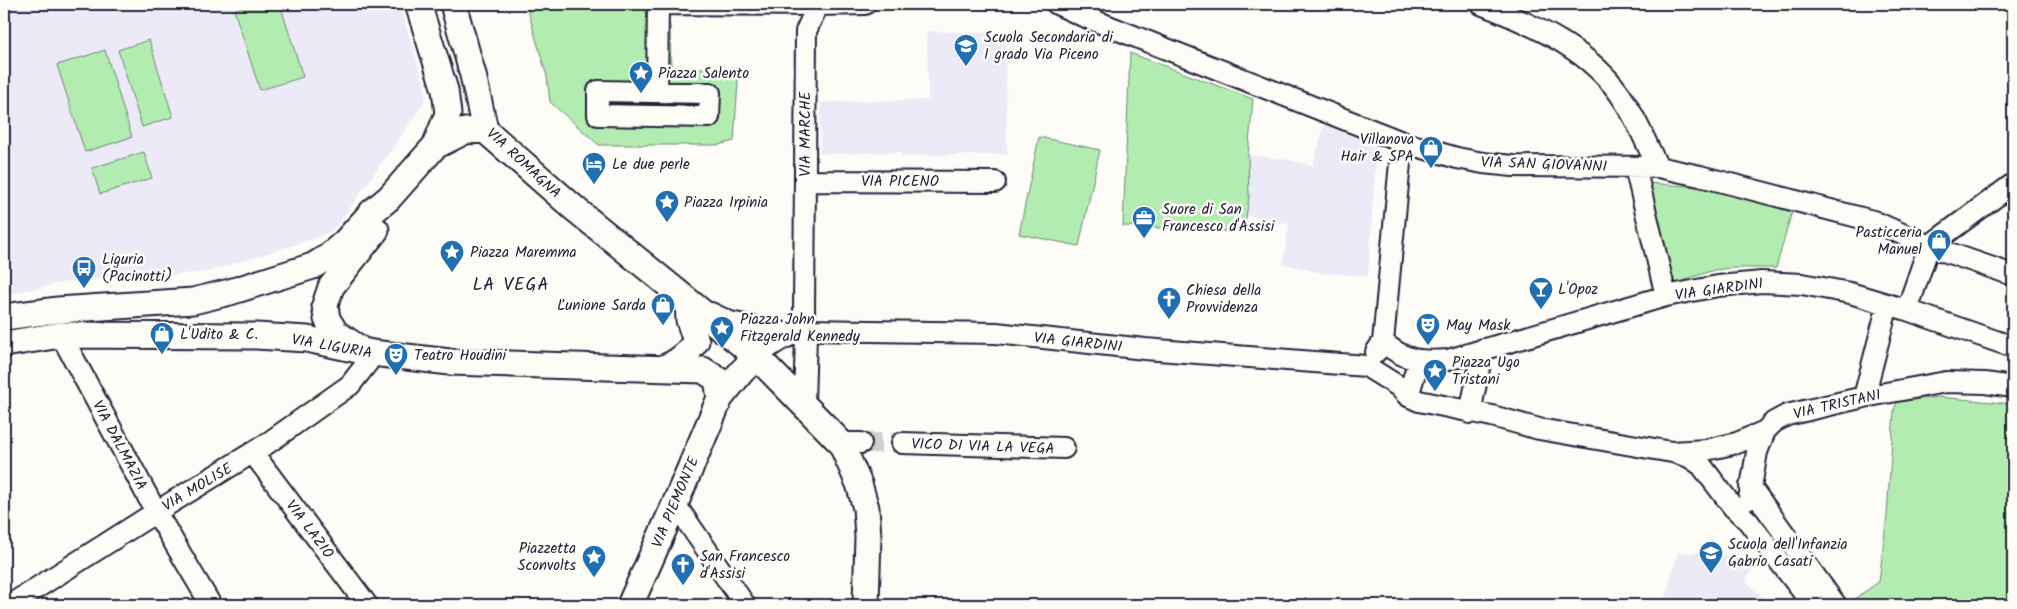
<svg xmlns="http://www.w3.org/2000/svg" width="2017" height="609" font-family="Kalam,sans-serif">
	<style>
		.built { fill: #ebeaf6 }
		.green { fill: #b3ecb0; stroke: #6a8776 }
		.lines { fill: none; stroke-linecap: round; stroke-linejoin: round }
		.minor-tunnel { stroke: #d1d0d1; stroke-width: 20; stroke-dasharray: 20 10; stroke-linecap: butt }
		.minor-casing { stroke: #22223b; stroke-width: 24 }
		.tertiary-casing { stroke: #22223b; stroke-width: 29 }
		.minor { stroke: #fdfcf7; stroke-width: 20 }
		.tertiary { stroke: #fdfcf7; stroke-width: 25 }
		.labels { text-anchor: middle; stroke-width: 5; stroke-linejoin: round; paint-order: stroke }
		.poi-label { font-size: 15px; fill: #22223b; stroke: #fdfcf7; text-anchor: start }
		.street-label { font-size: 15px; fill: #22223b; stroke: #fdfcf7 }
		.quarter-label { font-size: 18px; letter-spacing: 1px; fill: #22223b; stroke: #fdfcf7 }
	</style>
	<rect width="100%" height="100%" fill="#fdfcf7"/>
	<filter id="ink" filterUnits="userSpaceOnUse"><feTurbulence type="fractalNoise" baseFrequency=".02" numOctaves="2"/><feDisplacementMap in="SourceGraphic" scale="10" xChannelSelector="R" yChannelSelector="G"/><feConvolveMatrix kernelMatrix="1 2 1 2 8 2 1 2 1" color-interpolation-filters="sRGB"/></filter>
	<g filter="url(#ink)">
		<path class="built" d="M4,4H399L424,84L426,94L422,106L340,222L332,230L316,238L210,271L197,273L70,281L4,295Z
			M927,31L1005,34L1007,154L901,156V152L820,154L821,102L928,100Z
			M1324,125L1377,145L1368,276L1322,273L1283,264L1289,224L1246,215L1249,197L1248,155L1290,160L1313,166Z
			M1716,552L1753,566L1746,582L1772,605H1663L1678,553Z"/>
		<path class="green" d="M254,4H280L303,77L260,90L234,10Z
			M526,4H663L670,25L671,68H739L734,141L718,145H599L550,102L547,77Z
			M149,40L173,117L142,127L118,50Z
			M105,50L132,137L85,152L57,65Z
			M1130,53L1253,99L1248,155L1249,197L1244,232L1123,226Z
			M1039,137L1100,150L1079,246L1019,234Z
			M144,152L152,178L100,194L92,168Z
			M1648,183L1710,188L1793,208L1776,268H1733L1714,270L1673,284Z
			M1939,397L2013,404V605H1855L1851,601L1879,582L1887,515L1894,410L1897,402Z"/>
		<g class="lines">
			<path class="minor-tunnel" d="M861,443H902"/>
			<defs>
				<path id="minor" d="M659,4L818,5
					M1057,4L1083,16L1402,142L1457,158L1483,163L1513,166L1658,167L1700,176L1873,221L1929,246L2013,275
					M1481,4C1534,25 1594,51 1625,102C1638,122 1647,146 1658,167
					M598,91L710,93L709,117L598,115Z
					M657,92L658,4
					M1635,167L1666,296
					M805,181L995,182
					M1907,310L1929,246L2013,184
					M711,313L730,322L790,334
					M61,335L156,512L211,605
					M1383,342C1405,361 1420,362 1448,360L1666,296L1718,286L1762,282L1802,284L1850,293L1907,310L2013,347
					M1376,352L1383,342L1402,142
					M757,357C771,344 787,335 806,330L996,333L1145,349L1366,366L1398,386L1408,396L1419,401L1492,416L1539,429L1672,452L1706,450L1737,443L1765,431L1774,422L1787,415L1864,397L1946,382L1985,383L2013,387
					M1408,396L1419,360
					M1864,397L1888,304
					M804,403L806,336L804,313L806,31L818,5L865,4
					M1470,413L1483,349
					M841,443H861
					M902,443L1064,448
					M253,453L367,605
					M1676,453L1689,457L1701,465L1733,507L1748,521L1813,605
					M1750,486L1836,605
					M1749,499L1757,452L1765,431
					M675,504L745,605
					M10,605L156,512L268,443L350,385L368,362L372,353"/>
				<path id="tertiary" d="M453,4L473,75L485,130L575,209L757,357L841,443L859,484L866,508L868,536L866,605
					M435,146L465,131L485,130
					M4,317L58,310L193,301L230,292L313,266L329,256L345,242L372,212L389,198L435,146L448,114L445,90L418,4
					M4,344L61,335L256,336L307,339L372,353L450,362L703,370L717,379L720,398
					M357,347L336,333L327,319L325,305L331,287L376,230
					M663,368C679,363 687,354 696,341L689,320L688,303
					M630,605L675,504L720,398L742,371L757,357"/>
			</defs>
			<use href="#minor" class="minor-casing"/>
			<use href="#tertiary" class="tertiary-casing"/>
			<use href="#minor" class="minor"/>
			<use href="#tertiary" class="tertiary"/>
		</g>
	</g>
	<defs>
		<symbol id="school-pin" viewBox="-11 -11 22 30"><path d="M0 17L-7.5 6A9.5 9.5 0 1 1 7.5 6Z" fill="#1f6fb2" stroke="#fdfcf7"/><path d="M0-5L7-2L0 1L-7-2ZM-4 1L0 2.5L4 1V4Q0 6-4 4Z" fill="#fff"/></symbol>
		<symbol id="sight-pin" viewBox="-11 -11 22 30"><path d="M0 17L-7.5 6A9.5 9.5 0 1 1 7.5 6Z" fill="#1f6fb2" stroke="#fdfcf7"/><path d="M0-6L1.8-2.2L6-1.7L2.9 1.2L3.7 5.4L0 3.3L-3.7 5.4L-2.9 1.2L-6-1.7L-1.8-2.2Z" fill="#fff"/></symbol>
		<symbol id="shop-pin" viewBox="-11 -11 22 30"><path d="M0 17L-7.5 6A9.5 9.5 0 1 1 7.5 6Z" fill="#1f6fb2" stroke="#fdfcf7"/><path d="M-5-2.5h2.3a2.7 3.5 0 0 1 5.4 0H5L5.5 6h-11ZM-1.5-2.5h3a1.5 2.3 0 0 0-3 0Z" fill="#fff"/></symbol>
		<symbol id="hotel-pin" viewBox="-11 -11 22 30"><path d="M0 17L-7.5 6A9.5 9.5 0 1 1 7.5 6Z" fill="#1f6fb2" stroke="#fdfcf7"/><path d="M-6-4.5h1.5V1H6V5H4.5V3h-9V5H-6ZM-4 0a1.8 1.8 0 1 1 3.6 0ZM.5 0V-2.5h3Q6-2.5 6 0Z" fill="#fff"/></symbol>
		<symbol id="office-pin" viewBox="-11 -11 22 30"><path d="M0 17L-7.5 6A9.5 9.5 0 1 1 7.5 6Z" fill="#1f6fb2" stroke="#fdfcf7"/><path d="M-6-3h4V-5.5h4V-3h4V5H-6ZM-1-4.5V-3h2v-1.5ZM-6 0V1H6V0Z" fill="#fff"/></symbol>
		<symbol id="bus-pin" viewBox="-11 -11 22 30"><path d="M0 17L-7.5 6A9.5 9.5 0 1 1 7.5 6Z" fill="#1f6fb2" stroke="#fdfcf7"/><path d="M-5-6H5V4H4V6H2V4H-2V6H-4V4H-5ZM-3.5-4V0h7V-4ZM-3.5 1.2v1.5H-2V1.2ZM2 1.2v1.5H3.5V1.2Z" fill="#fff"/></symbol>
		<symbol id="bar-pin" viewBox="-11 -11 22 30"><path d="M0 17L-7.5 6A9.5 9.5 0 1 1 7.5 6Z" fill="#1f6fb2" stroke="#fdfcf7"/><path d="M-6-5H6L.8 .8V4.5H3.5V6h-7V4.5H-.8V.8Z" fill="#fff"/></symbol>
		<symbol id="church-pin" viewBox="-11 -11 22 30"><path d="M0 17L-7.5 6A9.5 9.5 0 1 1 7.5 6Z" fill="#1f6fb2" stroke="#fdfcf7"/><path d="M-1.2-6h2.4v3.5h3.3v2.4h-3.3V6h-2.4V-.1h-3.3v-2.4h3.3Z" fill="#fff"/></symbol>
		<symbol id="theatre-pin" viewBox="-11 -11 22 30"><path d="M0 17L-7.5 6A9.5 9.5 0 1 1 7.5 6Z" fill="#1f6fb2" stroke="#fdfcf7"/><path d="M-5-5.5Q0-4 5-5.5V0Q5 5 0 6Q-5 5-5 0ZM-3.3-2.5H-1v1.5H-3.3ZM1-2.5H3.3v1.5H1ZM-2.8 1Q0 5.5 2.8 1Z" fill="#fff"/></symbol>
	</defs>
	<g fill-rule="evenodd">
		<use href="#school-pin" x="952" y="32" width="28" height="38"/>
		<use href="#sight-pin" x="627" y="59" width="28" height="38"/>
		<use href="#shop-pin" x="1417" y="134" width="28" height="38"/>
		<use href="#hotel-pin" x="580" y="150" width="28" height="38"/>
		<use href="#sight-pin" x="653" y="188" width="28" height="38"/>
		<use href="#office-pin" x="1130" y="204" width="28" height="38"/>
		<use href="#shop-pin" x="1925" y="227" width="28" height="38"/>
		<use href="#sight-pin" x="438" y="238" width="28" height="38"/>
		<use href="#bus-pin" x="70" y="254" width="28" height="38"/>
		<use href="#bar-pin" x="1527" y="275" width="28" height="38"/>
		<use href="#church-pin" x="1155" y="285" width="28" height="38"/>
		<use href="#shop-pin" x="649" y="291" width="28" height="38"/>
		<use href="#theatre-pin" x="1414" y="311" width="28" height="38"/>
		<use href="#sight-pin" x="708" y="314" width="28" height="38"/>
		<use href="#shop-pin" x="148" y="320" width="28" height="38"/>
		<use href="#theatre-pin" x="382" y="341" width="28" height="38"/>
		<use href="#sight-pin" x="1421" y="357" width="28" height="38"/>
		<use href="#school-pin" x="1697" y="539" width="28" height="38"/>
		<use href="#sight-pin" x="580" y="543" width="28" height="38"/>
		<use href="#church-pin" x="669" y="551" width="28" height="38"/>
	</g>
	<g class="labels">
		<g class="poi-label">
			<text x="984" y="42">Scuola Secondaria di<tspan x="984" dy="17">I grado Via Piceno</tspan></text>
			<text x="658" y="78">Piazza Salento</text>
			<text x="1414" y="144" text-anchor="end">Villanova<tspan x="1414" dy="17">Hair &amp; SPA</tspan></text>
			<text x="612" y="169">Le due perle</text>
			<text x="684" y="207">Piazza Irpinia</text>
			<text x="1162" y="214">Suore di San<tspan x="1162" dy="17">Francesco d'Assisi</tspan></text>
			<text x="1922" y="237" text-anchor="end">Pasticceria<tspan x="1922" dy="17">Manuel</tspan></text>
			<text x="470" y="257">Piazza Maremma</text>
			<text x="102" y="264">Liguria<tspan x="102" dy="17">(Pacinotti)</tspan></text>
			<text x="1558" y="294">L'Opoz</text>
			<text x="1186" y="295">Chiesa della<tspan x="1186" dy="17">Provvidenza</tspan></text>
			<text x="646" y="310" text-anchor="end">Ľunione Sarda</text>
			<text x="740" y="324">Piazza John<tspan x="740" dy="17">Fitzgerald Kennedy</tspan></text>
			<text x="1446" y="330">May Mask</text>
			<text x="180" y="339">L'Udito &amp; C.</text>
			<text x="414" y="360">Teatro Houdini</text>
			<text x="1452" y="367">Piazza Ugo<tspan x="1452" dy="17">Tristani</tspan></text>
			<text x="1728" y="549">Scuola dell'Infanzia<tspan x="1728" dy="17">Gabrio Casati</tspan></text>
			<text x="576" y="553" text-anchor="end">Piazzetta<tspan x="576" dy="17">Sconvolts</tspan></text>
			<text x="700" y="561">San Francesco<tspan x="700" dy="17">d'Assisi</tspan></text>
		</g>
		<g class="street-label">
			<text transform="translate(805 134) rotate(-90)" y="5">VIA MARCHE</text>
			<text transform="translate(524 163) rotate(43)" y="5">VIA ROMAGNA</text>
			<text transform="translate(1544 164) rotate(2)" y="5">VIA SAN GIOVANNI</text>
			<text x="900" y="186">VIA PICENO</text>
			<text transform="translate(1719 289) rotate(-8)" y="5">VIA GIARDINI</text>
			<text transform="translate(1078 342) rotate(6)" y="5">VIA GIARDINI</text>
			<text transform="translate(332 346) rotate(10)" y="5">VIA LIGURIA</text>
			<text transform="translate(1837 404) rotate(-13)" y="5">VIA TRISTANI</text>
			<text transform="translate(120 445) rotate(62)" y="5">VIA DALMAZIA</text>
			<text transform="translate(983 446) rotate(2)" y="5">VICO DI VIA LA VEGA</text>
			<text transform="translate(197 487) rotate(-31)" y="5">VIA MOLISE</text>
			<text transform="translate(675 502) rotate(-67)" y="5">VIA PIEMONTE</text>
			<text transform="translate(310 529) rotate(53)" y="5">VIA LAZIO</text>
		</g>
		<g class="quarter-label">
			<text x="511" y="290">LA VEGA</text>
		</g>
	</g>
	<rect width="2017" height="609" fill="none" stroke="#fdfcf7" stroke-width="20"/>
	<rect x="10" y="10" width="1997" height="589" fill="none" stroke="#22223b" stroke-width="2" filter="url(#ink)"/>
</svg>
